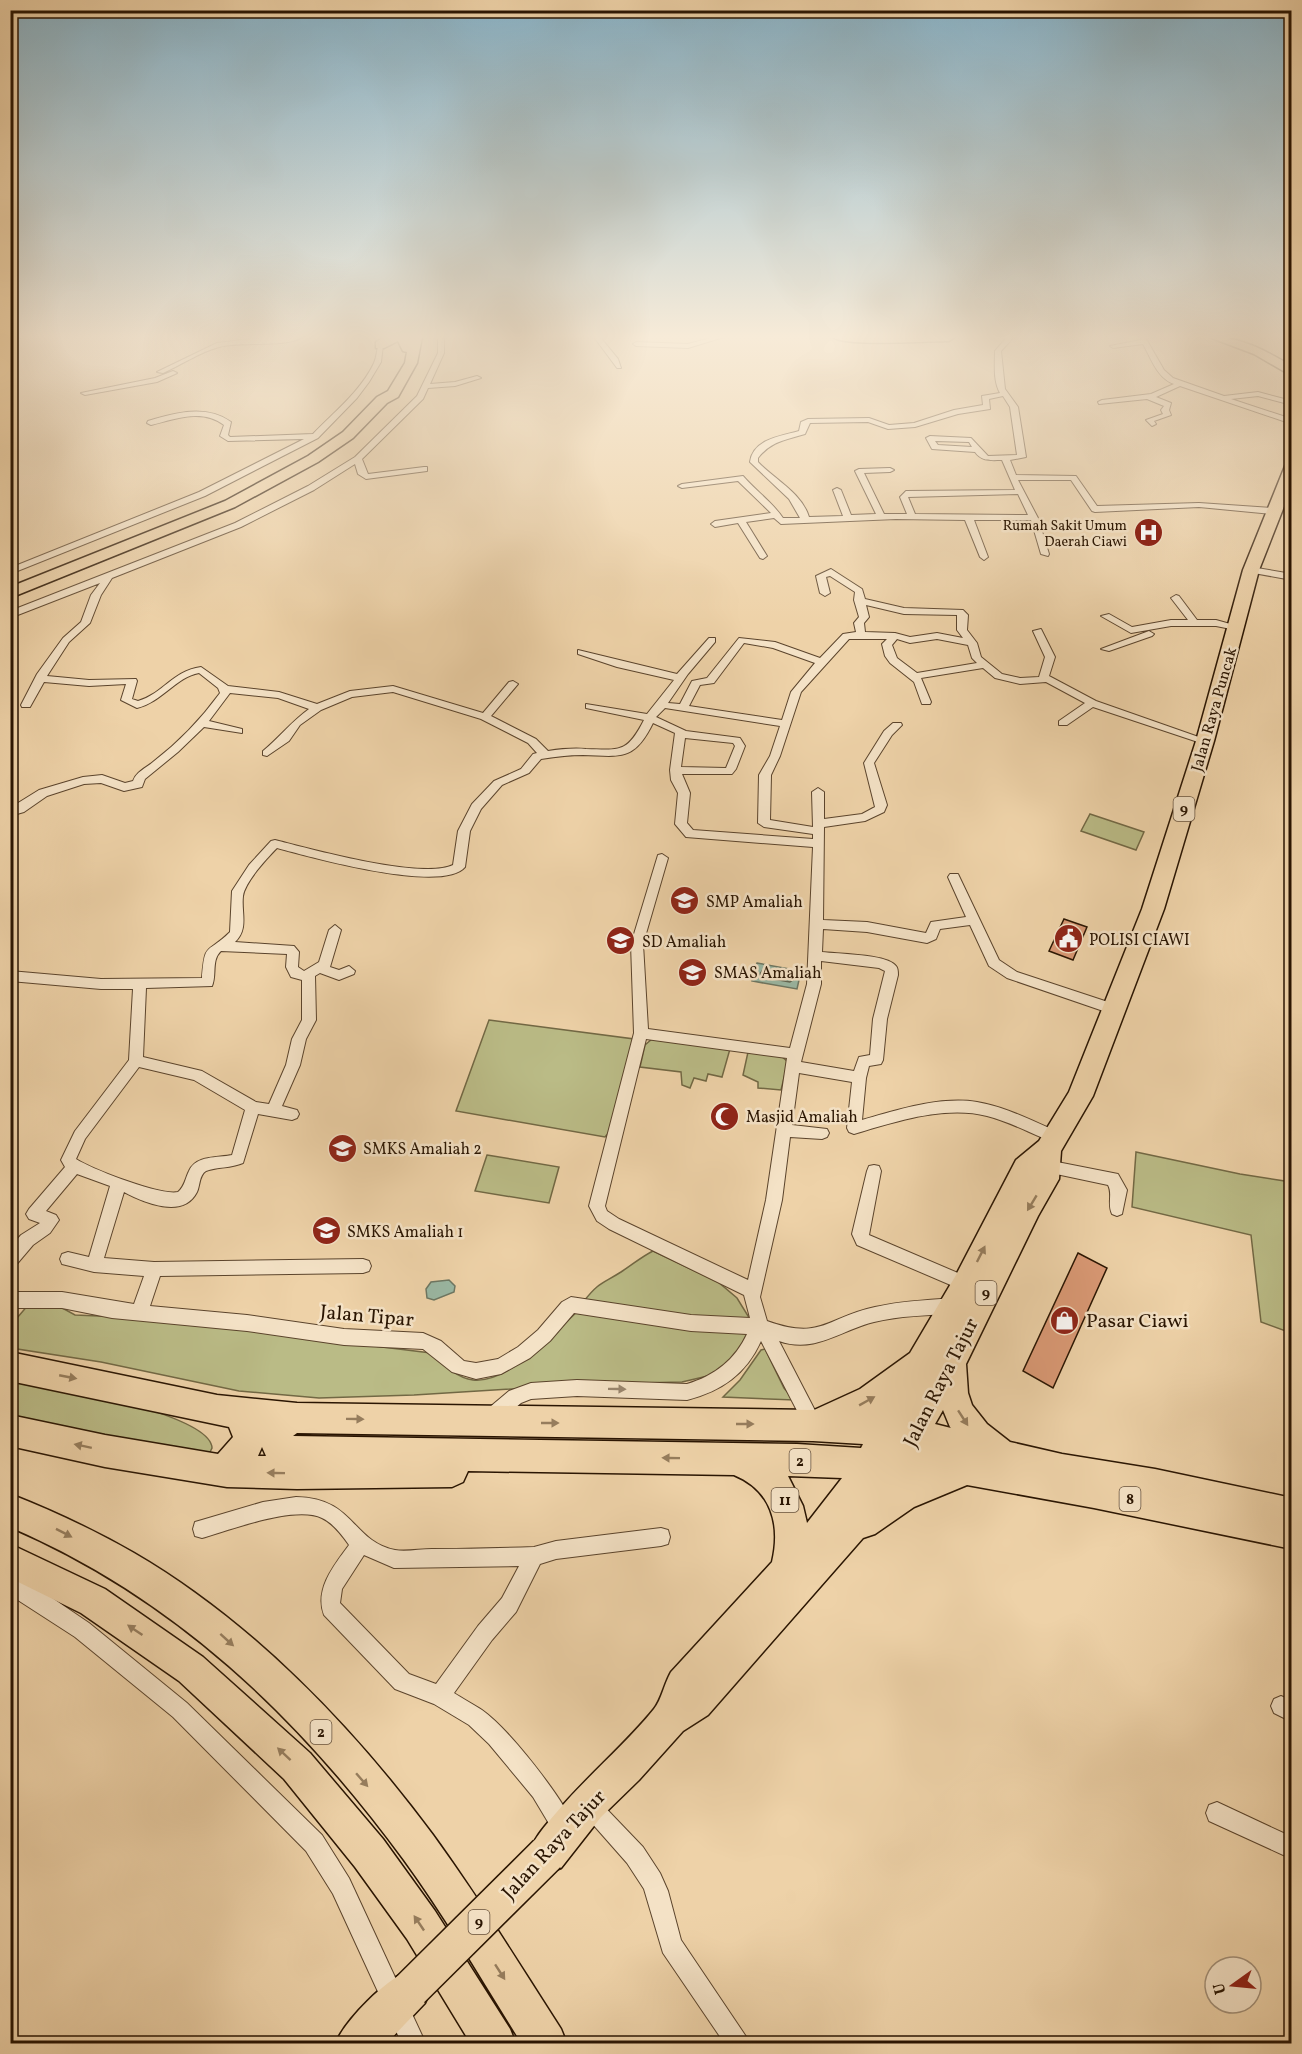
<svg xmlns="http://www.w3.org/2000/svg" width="1302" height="2054" font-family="Vollkorn,serif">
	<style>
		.green { fill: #babb86; stroke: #726844; stroke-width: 1.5 }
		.water { fill: #9ab8a4; stroke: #6d7763; stroke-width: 1.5 }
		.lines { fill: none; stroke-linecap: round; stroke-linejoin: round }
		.shore { stroke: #626653; stroke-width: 1.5 }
		.building { fill: #da9975; stroke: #2a1502; stroke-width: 1.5 }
		.street-casing { stroke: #5b442c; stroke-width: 2 }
		.secondary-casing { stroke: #2a1502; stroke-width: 3 }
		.highway-casing { stroke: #2a1502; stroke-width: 3 }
		.street { fill: #f4e2c6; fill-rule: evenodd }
		.secondary { fill: #f4e2c6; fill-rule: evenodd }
		.highway { fill: #eed2a8; fill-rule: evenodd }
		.highway-bridge-casing { stroke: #2a1502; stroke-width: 40; stroke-linecap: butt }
		.highway-bridge { stroke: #eed2a8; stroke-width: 37 }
		.oneway { fill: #967d5d }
		.oneway2 { fill: #99866e }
		.labels { text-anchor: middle; stroke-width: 5; stroke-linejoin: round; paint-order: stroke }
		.far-poi-label { font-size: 14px; fill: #2a1502; stroke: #f4e2c6; text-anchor: end }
		.shield { fill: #f4e2c6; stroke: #67523d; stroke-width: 1.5 }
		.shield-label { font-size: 15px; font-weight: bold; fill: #2a1502 }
		.street-label { font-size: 16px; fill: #2a1502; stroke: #f4e2c6 }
		.poi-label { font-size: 16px; fill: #2a1502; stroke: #f4e2c6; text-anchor: start }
		.near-street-label { font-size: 20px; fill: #2a1502; stroke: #f4e2c6 }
		.near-poi-label { font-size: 20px; fill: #2a1502; stroke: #f4e2c6; text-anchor: start }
	</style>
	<rect width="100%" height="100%" fill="#eed2a8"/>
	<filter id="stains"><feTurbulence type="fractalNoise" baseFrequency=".00333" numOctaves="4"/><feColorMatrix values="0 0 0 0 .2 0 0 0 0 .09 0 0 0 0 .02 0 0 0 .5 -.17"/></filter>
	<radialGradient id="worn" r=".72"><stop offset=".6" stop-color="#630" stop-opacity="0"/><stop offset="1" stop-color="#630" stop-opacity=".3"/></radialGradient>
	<path class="green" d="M1090,814L1144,832L1136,850L1081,831Z
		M489,1020L634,1039L611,1130L605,1137L456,1111Z
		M652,1039L730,1049L722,1077L708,1074L706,1081L694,1078L690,1088L682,1085L681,1072L640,1067L645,1045Z
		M748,1052L781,1056L788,1062L781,1090L758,1088V1082L743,1075Z
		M1136,1152L1240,1174L1291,1182V1333L1261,1322L1251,1235L1132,1207Z
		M487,1155L559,1167L549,1203L475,1191Z
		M653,1251L718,1282L737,1298L753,1324L584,1301C599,1282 602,1284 621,1272C632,1265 641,1257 653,1251Z
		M29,1304H55L75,1315L145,1318L431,1353C443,1364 457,1378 473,1380C509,1384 555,1332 579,1310L749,1334L736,1362L712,1375L682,1382L593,1384L414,1395L319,1398L239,1391L101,1362L11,1348V1325Z
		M765,1349L784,1388L794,1400L723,1397L740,1380L761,1350Z
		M11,1376C43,1384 211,1413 212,1448L209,1454L11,1421Z"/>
	<path class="water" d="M757,963L801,971L797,989L752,981Z
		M449,1280L455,1286L454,1292L434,1300L427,1298L426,1289L431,1282Z"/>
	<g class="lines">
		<path class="shore" d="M762,971L791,976L793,980L790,982L762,977L760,974Z"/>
	</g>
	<path class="building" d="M1064,919L1087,927L1073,960L1049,951Z
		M1078,1253L1107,1268L1053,1388L1023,1371Z"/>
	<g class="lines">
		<defs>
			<path id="street" d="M302,337C287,348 241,341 219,347C200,352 181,365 163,373L157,372L217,343L261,338Z
				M382,337H388L383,345L381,362L369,382L357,398L318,438L205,496L10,574V568L199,492L304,439L228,441L220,436L224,425C202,408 175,419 151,425L147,423L148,421C175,413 206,404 231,422L228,435L230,437L313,434C333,413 361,391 374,363C378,354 376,346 382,337Z
				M438,337H444V353L430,384L455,382L477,376L481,378L455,386L428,388L423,399L362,459L368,474L424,467H427V471L366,479L358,474L355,464L314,490L241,527L112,578L101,595L90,623L69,642L47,676L89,680L136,679L137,681L132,699L138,701C163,694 172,671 201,667L228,686L279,692L317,704L350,691L393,686L483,713L509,682L513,681L518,684L491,716L536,739L548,751C561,749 574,748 586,749C621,750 627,753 644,720L586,708V704L647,714L674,680L617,667L578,654V650L677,674L709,638H715V642L688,674L668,703L680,704L692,681L707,678L739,638L775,642L820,658L843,634L856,632L854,623L859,617L854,600L855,592L830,576L826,577L830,593L825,596L820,593L816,576L831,569L862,589L865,599L904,608L963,610L968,615L967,630L977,643L981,657L1002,674L1020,678L1039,677L1045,657L1033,631L1041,629L1055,657L1049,676L1096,701L1210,741L1209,743H1201L1093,707L1067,725H1059V721L1085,703L1046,682L1020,684L995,678L983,668L921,678L931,702L930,704H922L914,682L890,663L885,656L882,644L887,639H849L801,692L780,756L771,775L770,820L813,827L812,792L818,788L824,792V819L862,814L875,807L864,763L884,731L893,723H901L902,725L892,735L874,763L887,805L884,812L865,821L824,827L823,920L867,922L926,933L931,922L966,917L948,877L950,874H958L999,960L1017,972L1120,1006L1122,1010L1115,1015L1007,978L989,966L970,925L940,929L936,939L927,943L867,932L823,929L822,952C837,954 888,954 896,966C898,968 898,973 898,975L887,1019L883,1060L881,1064L869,1066L866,1078L862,1120C897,1110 940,1096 977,1102C1007,1107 1034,1122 1061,1133L1063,1137L1061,1141L1056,1143C1033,1135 1011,1122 987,1116C945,1105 894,1122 854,1134L849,1132L847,1128L852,1082L799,1073L792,1125L827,1129L829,1133L827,1137L822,1139L790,1137L782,1200L760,1297L767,1321C822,1341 827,1317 875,1307C901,1301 927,1300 954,1298L960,1301L962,1306L960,1311L954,1314C927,1315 900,1316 874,1322C841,1330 815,1354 779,1341L822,1424L819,1430L813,1433L807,1430L761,1341C746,1374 722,1391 687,1400L577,1396L531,1399L521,1403L496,1424L490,1427L484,1424L481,1418L484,1412L509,1391L531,1383L577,1380L687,1384C714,1376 735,1360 747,1334L691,1331L574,1313L550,1341L530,1358L501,1374L476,1379L452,1372L423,1349L344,1345L247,1331L112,1318L62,1308H10V1292H62L134,1304L144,1276L94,1272L62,1264L60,1259L62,1254L68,1252L89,1257L110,1186L77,1174L46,1211L56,1215L59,1220L50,1233L33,1245L16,1265L10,1267V1248L21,1235L40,1223L29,1219L26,1214L29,1209L65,1167L61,1160L75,1131L129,1060L133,989H101L10,981V971L101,979L202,978C205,940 207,955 230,932L232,891L249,865L271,841L275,840C311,849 422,880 453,865L458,831L472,804L494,781L521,769L533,754L537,753L528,743L481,719L393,692L352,697L321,710L300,725L289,741L267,756L263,755V751C280,737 292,721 309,709L278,698L230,693L209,721L242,729V733L204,727L178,752L145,779L142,787L124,791L101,783L84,784L47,796L24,812L10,816V808L39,790L83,777L102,775L125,783L133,781C136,772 146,768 153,762C179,742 201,719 220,693L218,688L199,673C176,677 162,702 137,708L121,700L126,684L89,686L44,682L30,707H22L21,705L37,674L63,638L81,622L91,595L100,583L10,618V611L235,523L308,486L355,457L417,396L438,353ZM866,605L904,614L957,615V630L963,638L937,633L910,637L895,633L865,632L864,623L869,617ZM897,639L910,643L937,639L968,645L972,658L977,663L917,673L897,658L892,645ZM744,643L773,648L815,663L791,692L782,720L689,706L700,685L714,683ZM665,708L780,726L770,756L759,775L758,823L764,827L813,834V839L693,830L687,823L690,793L682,774H732L736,769L745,746L740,738L686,731L656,717ZM653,723L675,733L670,770L671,780L678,793L675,824L686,837L813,847L807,984L790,1048L648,1029L643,944L668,858L662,854L658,855L631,944L634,1033L589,1206L597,1221L609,1229L744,1295L750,1318L691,1315L571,1297L562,1302L538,1330L518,1347L498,1359L476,1363L464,1361L441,1341L423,1333L344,1329L247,1315L150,1306L160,1276L363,1273L369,1271L371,1266L369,1261L363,1259L154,1262L104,1258L124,1192C143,1202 183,1220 197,1192C200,1186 199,1175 206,1171C216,1167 232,1168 243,1163L258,1114L292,1120L297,1118L299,1114L297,1110L282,1106L300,1065L306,1039L316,1020L315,976L320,973L339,980L354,974L355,971L349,966L339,970L330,967L341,930L335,925L329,930L319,962L304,971L298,967L299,952L294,946L235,942C249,928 241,913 243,896C245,882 267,858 277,848C310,857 442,894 465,867L470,831L481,809L502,785L529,773L541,759C554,757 568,755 583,755C620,756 634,762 653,723ZM685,738L733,743L735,746L726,768L681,767ZM221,951L287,954L286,967L291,977L302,980V1020L292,1039L286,1065L269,1104L256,1102L202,1071L143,1057L146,988L212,986C217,975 211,960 221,951ZM821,961L879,968L885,971L873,1019L870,1055L859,1057L854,1071L801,1062L821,984ZM646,1039L787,1058L766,1200L748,1280L619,1219L607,1211L605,1206ZM139,1067L194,1080L245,1110L232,1155C217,1158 196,1155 189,1171C185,1179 185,1186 178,1192C160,1196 92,1169 76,1159L85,1139Z
				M594,337H600L618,359L621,368H617Z
				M714,337H724L688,348L636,346L633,344L636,342L688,344Z
				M1007,337H1014L1001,351L1005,389L1018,407L1026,457L1010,460L1016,475L1076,476L1097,506L1199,503L1273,508L1277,511L1273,514L1199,507L1095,512L1092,511L1071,480H1018L1038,518L1049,554L1048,556L1041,554L1031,520H974L988,557L984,560L980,557L965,520L896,519L781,524L774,518L746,522L767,556L763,559L760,558L738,523L715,527L711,524L715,521L771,513L738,481L682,488L678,486L682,484L743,476C756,491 772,502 783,518H800L789,499L750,462C753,439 781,436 799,431L801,422L808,419L869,418L889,425L914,423L954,410L983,405L982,396L1000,393C993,381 995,364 995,351ZM1003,396L1010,407L1017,455L988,456L971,438L930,436L926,438L932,449L975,452C982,462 991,460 1002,460L1015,490L906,491L900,497L907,514H884L864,473L890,472L894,470L890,468L859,469L855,471L876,514L851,515L841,490L837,488L833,490L843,516L809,517C802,493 774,479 758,462V458C771,441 786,440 805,434L810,423L868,422L888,429L915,427L958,414L990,409L989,399ZM935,441L969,442L972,447L938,445ZM1018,494L1028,515L915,514L908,497Z
				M1139,337H1145L1164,370L1173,378L1224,396L1258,392L1292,401V405L1258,396L1231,399L1292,419V424L1180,386L1156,397L1171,403L1169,410L1171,415L1154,421L1156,424L1152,426L1146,420L1163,414L1161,410L1164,406L1147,399L1099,404L1098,402L1102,400L1151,394L1174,384C1157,378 1151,358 1143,344L1113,348L1110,346L1141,340Z
				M173,371L177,373L175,374L157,382L85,395L81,393L155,378Z
				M1251,567L1292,574V580L1248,572L1247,570Z
				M1176,595L1179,596L1197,620H1216L1241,627L1236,630L1216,626H1171L1131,633L1101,616L1109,614L1132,627L1171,620H1188L1171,598Z
				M1149,631L1154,634L1152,636L1109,651L1101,649Z
				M1047,1160L1118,1174L1127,1190L1122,1214L1117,1216L1112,1214C1107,1204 1113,1194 1108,1185L1042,1171L1040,1166L1042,1161Z
				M874,1165L879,1166L881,1171L869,1235L972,1279L974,1284L972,1289L966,1291L960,1289L857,1245L852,1234L867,1171L869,1166Z
				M296,1497C355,1498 351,1541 395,1550C406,1552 420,1549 432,1549C466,1549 500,1548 534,1547L556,1541L661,1528L668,1530L670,1537L668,1544L661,1546L556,1559L540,1564L516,1612L492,1640L454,1693C463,1699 473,1704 482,1710C509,1729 563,1798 576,1829L573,1837L565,1840L557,1837L533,1797L489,1744L469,1725L434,1704L395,1689L324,1615C314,1589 335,1564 349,1545C342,1535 333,1523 322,1518C295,1505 230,1530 202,1538L195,1536L193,1529L195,1522L202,1520L263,1502ZM364,1555L394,1568L519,1566L502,1598L478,1626L436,1684L409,1674L340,1603L342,1589Z
				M10,1576L36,1587L89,1623L187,1703L322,1835L349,1878L426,2044H402L333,1894L306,1851L173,1717L75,1637L10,1595Z
				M1281,1696L1292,1701V1722L1274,1713L1271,1706L1274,1699Z
				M589,1794L596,1798L643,1847L660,1873L668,1891L681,1940L751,2044H725L663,1953L644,1889L627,1863L582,1812L578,1805L582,1798Z
				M1217,1802L1292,1837V1859L1209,1821L1206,1813L1209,1805Z"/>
			<path id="secondary" d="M1217,337H1232L1221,341Z"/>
			<path id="highway" d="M385,337H407L409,340L410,337H422L417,363L398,397L387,403L353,438L318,462L235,507L10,598V587L225,501L308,456L343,432L377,397L388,391L405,363L407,352L403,351L398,341L384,348H376V342Z
				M833,337H955L949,341C929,341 845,347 833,337Z
				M1209,337C1240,336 1266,351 1292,366V376L1254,354Z
				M1292,462V486L1259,570L1214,741L1164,909L1093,1096L1061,1151L1059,1179L1038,1216L966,1364L968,1393L972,1405L987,1424L1010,1442L1062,1454L1155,1469L1292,1498V1549L1094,1508L967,1485L914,1507L875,1534L863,1538L708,1715L683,1731L639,1780L601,1817L561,1868L547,1873L533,1868L528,1854C534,1838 545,1826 556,1813C587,1776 624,1746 654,1709C662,1699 664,1684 671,1672L772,1562C781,1524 771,1490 734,1475L468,1471L463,1482L452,1487L297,1489L227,1487L105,1467L10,1446V1415L105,1435L218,1454L233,1437L229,1427L10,1381V1352L217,1395L297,1403L814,1410L860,1389L910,1353L956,1275L1016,1160L1039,1141L1069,1092L1142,909L1196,741L1243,570L1285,466ZM943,1410L950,1427L951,1428L935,1424ZM297,1433L813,1441L863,1444L861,1448L797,1444L293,1436ZM262,1447L266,1456H258ZM788,1476L842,1478L807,1523L803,1506Z
				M10,1494C53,1511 94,1530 134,1553C251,1621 353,1727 433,1835C479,1898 519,1964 561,2029L567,2044H522C483,1982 447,1919 404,1860C299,1717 175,1598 10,1527Z
				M10,1544L105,1589L203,1657L310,1753L383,1839L435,1911L510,2029L516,2044H471L407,1939L355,1867L284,1779L179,1681L81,1613L10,1578Z
				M411,1969L425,1975L431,1989L425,2003L386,2044H335C346,2019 386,1979 411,1969Z"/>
		</defs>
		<use href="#street" class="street-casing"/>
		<use href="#secondary" class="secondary-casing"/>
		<use href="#highway" class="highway-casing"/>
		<use href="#street" class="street"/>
		<use href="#secondary" class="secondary"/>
		<use href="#highway" class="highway"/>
		<defs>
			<path id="highway-bridge" d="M411,1989L547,1854"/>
		</defs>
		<use href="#highway-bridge" class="highway-bridge-casing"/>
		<use href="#highway-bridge" class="highway-bridge"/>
	</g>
	<defs><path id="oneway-solid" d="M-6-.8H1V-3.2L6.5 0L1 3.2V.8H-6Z" transform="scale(1.5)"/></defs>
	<g class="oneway">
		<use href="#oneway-solid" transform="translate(1032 1203) rotate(121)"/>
		<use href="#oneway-solid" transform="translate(981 1254) rotate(-63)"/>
		<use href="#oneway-solid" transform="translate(68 1377) rotate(11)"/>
		<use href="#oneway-solid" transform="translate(867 1401) rotate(-29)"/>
		<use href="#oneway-solid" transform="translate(963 1418) rotate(57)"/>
		<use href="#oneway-solid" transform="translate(355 1419) rotate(1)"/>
		<use href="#oneway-solid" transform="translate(550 1423)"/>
		<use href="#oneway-solid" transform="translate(745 1424)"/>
		<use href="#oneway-solid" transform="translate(83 1446) rotate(-168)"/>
		<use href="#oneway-solid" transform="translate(671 1458) rotate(-179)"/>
		<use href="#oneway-solid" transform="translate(276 1473) rotate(-179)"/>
		<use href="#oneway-solid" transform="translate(64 1533) rotate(27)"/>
		<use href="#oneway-solid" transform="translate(135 1630) rotate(-146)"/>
		<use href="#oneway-solid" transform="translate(227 1640) rotate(42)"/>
		<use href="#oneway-solid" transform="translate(284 1754) rotate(-137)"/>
		<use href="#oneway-solid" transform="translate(362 1780) rotate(49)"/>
		<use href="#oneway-solid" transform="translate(419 1923) rotate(-124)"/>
		<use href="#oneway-solid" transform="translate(500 1972) rotate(57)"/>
	</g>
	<use class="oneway2" href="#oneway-solid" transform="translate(617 1389) rotate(1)"/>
	<linearGradient id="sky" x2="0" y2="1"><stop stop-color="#89b6cd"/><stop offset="0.54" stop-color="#f7ebd8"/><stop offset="1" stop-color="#f7ebd8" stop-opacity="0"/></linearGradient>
	<rect width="1302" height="624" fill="url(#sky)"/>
	<defs>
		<symbol id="hospital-disc" viewBox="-11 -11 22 22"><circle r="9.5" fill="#8f2418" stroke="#f4e2c6"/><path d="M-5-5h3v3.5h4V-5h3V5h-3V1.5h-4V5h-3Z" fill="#fff"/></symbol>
		<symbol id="school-disc" viewBox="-11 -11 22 22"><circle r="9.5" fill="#8f2418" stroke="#f4e2c6"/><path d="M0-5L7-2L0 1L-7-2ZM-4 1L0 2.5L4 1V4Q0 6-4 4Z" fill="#fff"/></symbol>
		<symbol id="civic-disc" viewBox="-11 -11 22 22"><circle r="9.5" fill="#8f2418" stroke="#f4e2c6"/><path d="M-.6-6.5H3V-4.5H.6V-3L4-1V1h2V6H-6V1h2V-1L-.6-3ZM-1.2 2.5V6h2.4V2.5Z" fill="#fff"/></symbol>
		<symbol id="mosque-disc" viewBox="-11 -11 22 22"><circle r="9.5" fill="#8f2418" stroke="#f4e2c6"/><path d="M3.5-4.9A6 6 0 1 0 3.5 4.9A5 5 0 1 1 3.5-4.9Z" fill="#fff"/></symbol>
		<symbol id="shop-disc" viewBox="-11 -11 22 22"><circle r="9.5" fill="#8f2418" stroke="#f4e2c6"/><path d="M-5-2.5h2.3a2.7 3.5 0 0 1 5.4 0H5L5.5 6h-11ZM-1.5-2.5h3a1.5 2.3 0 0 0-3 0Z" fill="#fff"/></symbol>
	</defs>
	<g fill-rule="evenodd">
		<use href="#hospital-disc" x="1132" y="516" width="33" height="33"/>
		<use href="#school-disc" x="668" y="884" width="33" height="33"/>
		<use href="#civic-disc" x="1052" y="922" width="33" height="33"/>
		<use href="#school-disc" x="604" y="924" width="33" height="33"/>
		<use href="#school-disc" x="676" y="956" width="33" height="33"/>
		<use href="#mosque-disc" x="708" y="1100" width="33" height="33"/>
		<use href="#school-disc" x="326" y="1132" width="33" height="33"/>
		<use href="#school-disc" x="310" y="1214" width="33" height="33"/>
		<use href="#shop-disc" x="1048" y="1304" width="33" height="33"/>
	</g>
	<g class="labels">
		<g class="far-poi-label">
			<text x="1127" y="530">Rumah Sakit Umum<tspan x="1127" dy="16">Daerah Ciawi</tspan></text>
		</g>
		<g class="shield">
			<rect x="1173.5" y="797" width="21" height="24" rx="4.5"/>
			<rect x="975.5" y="1281" width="21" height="24" rx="4.5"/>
			<rect x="789.5" y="1449" width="21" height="24" rx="4.5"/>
			<rect x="1119.5" y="1487" width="21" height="24" rx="4.5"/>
			<rect x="771.5" y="1488" width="27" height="24" rx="4.5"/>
			<rect x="310.5" y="1720" width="21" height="24" rx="4.5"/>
			<rect x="468.5" y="1910" width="21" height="24" rx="4.5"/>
		</g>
		<g class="shield-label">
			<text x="1184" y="814">9</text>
			<text x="986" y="1298">9</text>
			<text x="800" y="1466">2</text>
			<text x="1130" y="1504">8</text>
			<text x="785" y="1505">11</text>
			<text x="321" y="1737">2</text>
			<text x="479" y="1927">9</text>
		</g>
		<g class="street-label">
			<text transform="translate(1213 709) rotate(-74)" y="6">Jalan Raya Puncak</text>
		</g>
		<g class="poi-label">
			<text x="706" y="907">SMP Amaliah</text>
			<text x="1089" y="945">POLISI CIAWI</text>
			<text x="642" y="947">SD Amaliah</text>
			<text x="714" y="978">SMAS Amaliah</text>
			<text x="746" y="1122">Masjid Amaliah</text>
			<text x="363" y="1154">SMKS Amaliah 2</text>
			<text x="347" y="1237">SMKS Amaliah 1</text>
		</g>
		<g class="near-street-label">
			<text transform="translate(367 1315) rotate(5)" y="7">Jalan Tipar</text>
			<text transform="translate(940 1382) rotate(-63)" y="7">Jalan Raya Tajur</text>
			<text transform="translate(553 1844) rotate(-47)" y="7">Jalan Raya Tajur</text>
		</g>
		<g class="near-poi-label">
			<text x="1086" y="1327">Pasar Ciawi</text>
		</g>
	</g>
	<rect width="1302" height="2054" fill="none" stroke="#eed2a8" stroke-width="36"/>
	<rect x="12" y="12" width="1278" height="2030" fill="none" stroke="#2a1502" stroke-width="3"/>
	<rect x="18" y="18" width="1266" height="2018" fill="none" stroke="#2a1502" stroke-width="1.5"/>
	<g transform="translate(1233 1985) rotate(255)"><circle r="28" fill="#f4e2c6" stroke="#a39078" stroke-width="1.5"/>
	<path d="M0-4.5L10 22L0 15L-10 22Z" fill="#8f2418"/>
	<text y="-9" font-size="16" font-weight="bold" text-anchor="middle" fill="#2a1502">U</text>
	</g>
	<rect width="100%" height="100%" filter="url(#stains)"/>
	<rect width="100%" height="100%" fill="url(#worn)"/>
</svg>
